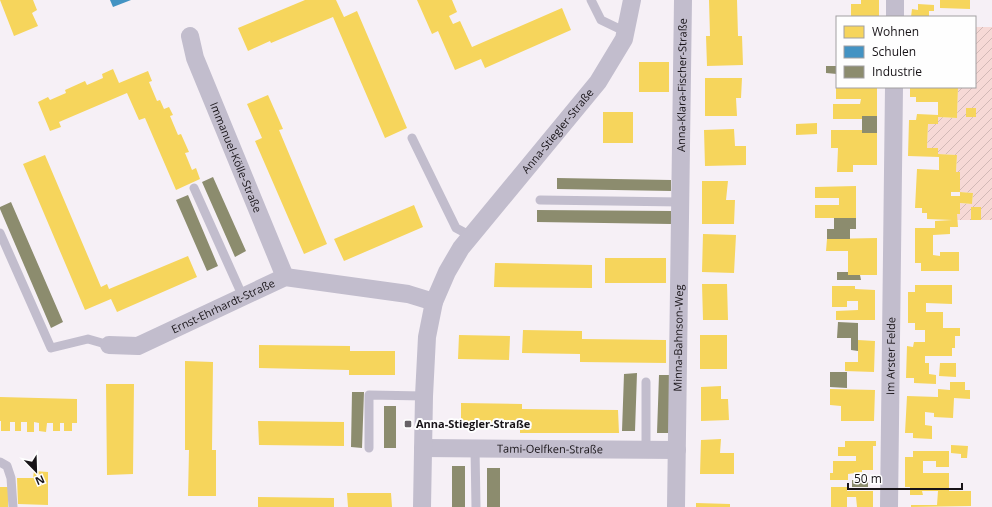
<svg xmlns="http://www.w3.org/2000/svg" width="992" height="507" font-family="'Open Sans',sans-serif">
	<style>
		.garden { fill: url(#garden-furrows) }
		.homes { fill: #f6d55c }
		.schools { fill: #4393c3 }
		.industry { fill: #8c8c6e }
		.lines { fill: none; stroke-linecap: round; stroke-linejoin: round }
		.service { stroke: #c2bdcd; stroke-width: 9 }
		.minor { stroke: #c2bdcd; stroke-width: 18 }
		.poi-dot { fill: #666166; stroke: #fefefe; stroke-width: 1.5 }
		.labels { text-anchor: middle; stroke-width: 4; stroke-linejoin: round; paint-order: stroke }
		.street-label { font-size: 11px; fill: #181418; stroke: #fefefe }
		.poi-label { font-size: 11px; font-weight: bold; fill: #181418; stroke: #fefefe; text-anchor: start }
	</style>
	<defs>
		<pattern id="garden-furrows" width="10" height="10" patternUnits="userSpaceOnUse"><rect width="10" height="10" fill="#f6d9d6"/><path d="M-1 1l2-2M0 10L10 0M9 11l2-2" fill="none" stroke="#d2b9b7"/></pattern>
	</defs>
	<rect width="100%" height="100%" fill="#f6f0f6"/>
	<path class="garden" d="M975,27H992V220H957V214L960,213V203L972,204L973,193L960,192V173L956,172L957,155L938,154V148H927L928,124L938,117L957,118L958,87H975Z"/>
	<path class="homes" d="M0,0H33L37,10L32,13L38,26L14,36Z
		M305,0H336L344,17L357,11L407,128L385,138L333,17L271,43L270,41L248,51L238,28Z
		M417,0H452L457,12L449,16L453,24L460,21L472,47L562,8L571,30L485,68L481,59L455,70L438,31L432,34Z
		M709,0H737L738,36H742L743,65L707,66L706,36H710Z
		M861,0H879V17H851V4H861Z
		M940,0H970V9L940,8Z
		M918,4L934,5V11H929V17H911L912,9L918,10Z
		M639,62H669V92H639Z
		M113,69L119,83L148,71L152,81L149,82L157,101L160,100L164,109L169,107L173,115L170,116L178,135L181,134L189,152L185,153L192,170L196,168L200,179L176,190L145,118L139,120L127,93L59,122L61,127L50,131L38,102L48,97L50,100L66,93L65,90L85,81L87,85L103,78L102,74Z
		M705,78H742L741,98H736L737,116H705Z
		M836,87H877V116H862V119H833V104H860L861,99H836Z
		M910,87H958L957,118L938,117V124H928L927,148H938V154L957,155L956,172H960V192H951V196H960V192L973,193L972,204L960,203V214H957L958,227H950V234L933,235V255L940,256V252H959V271H921V263H915V228H935V221L952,220L927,219V213H922V208H915L917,169L939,170V157L908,156L909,120H916L917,114L938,115V102H916V97H910Z
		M268,95L283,129L279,130L327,244L304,254L255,141L262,138L247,104Z
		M966,108H976V117H966Z
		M603,112H633V143H603Z
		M817,123V134L796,135V124Z
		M734,129L735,146H746V165L705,166L704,130Z
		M831,130H862V133H877V165H853V172H837L838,148H831Z
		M45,155L101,287L107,284L109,289L188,256L197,277L117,312L111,299L85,310L23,164Z
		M702,181H728L726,200H735L734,224H702Z
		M856,186V218H815V205H839V198H815V187Z
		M414,205L423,227L344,261L334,239Z
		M971,207H981V220H971Z
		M703,234L736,235L734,273L702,272Z
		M877,238V275H848V251H826L827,239Z
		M605,258H666V283H605Z
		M495,263L592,265V288L494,287Z
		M702,284H727L728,320H703Z
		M915,285H952V304L926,303V312H943V328H960V336H955V348H952V356H925V363H929V374L936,375V384L914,383V378H906L907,346L913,347L914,342H925V330H915V323H908V292H915Z
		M832,286H855V289L875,290V320H836V311L858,310V301H847V307H832Z
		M523,330L582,331V339L666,340V363L580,362V354L522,353Z
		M459,335L510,336L509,360L458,359Z
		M700,335H727V369H700Z
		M858,340L875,341L874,372L845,371V362H858Z
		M259,345L350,346V351H395V375H349V370L259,368Z
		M185,361L213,362L212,450H216V496H188L189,450H185Z
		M940,363H956V377L939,376Z
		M950,382H965V390H970V399L954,398L953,418L934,417V413L925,412V425L932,426V439L913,438V433H905L907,396L938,397V389L950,390Z
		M106,384H134L133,474L107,475Z
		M721,386V399H728L729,420L701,421V387Z
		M830,389L875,390L874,421H841V406L830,405Z
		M0,397L77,399V423H72V431H64V423H60V431H53V423H47L46,432L39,431V423L34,422V432H27V422H21V431H15V422H10V431H1V421H0Z
		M461,403L522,404V409L618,410L619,433H520V427H461Z
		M258,421L344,422V446L259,445Z
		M721,439L720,453H734V474H700L701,440Z
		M845,441H876V446H873V470H862V472L848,474V480H830V473H833V461H856V456H838V447H845Z
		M951,445L968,446L967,458H961V454L951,453Z
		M913,451H949V467H936V461H923V473H949V491H971V506L911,507V505H937L938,491H922L923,495H910V487H905V457H913Z
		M34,471L48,472V505L18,504L17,478H33Z
		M0,487H8V507H0Z
		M831,487H847V491H873V507H857L856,497H847V507H831Z
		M347,493H391L392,507H348Z
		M258,497L334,498V507H258Z
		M696,503L730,504V507H696Z"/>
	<path class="schools" d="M110,0H131L113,7Z"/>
	<path class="industry" d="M826,66H837V74L826,73Z
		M862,116H877V133H862Z
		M213,177L246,251L235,257L202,182Z
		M557,178L671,180V191L557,189Z
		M188,195L218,266L207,271L176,200Z
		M11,202L63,322L51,328L0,209V207Z
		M537,210L671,211V224L537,222Z
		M834,218H856V229H850V239H827V229H834Z
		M837,272H848V275H860L861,280H837Z
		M838,322L858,323V351L851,350V338H837Z
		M830,372H847V388L830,387Z
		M637,373L635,431H622L624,374Z
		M659,375H672L670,433H657Z
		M352,392H364L362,448L351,447Z
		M384,406H396V448H384Z
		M452,466H465V507H452Z
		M487,468H500V507H487Z
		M852,480L868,481V487H852Z"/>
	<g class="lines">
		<path class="service" d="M591,0L601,20L626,32
			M412,138L456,228L471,236
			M194,188L243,297
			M540,200L681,202
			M0,233L51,348L88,339L109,345
			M369,448V395L424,396
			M475,448L476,507
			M646,450V382
			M0,462L7,466L11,478L13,507"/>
		<g class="minor">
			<path d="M895,17V0"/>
			<path id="s1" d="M190,36L195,58L285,277"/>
			<path id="s2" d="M109,345L138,346L285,277L408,294L434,302"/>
			<path id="s3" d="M423,448L677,450"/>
			<path id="s4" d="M422,507L424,396L427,337L434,302L447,272L461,248L598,82L624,39L632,0"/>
			<path id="s5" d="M676,507L683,0"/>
			<path id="s6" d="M889,507L894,87"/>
		</g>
	</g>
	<rect class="poi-dot" x="404" y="420" width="8" height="8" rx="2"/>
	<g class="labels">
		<g class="street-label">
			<text dy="4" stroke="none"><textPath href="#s5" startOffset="422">Anna-Klara-Fischer-Straße</textPath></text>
			<text dy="4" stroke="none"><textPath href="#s4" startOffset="418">Anna-Stiegler-Straße</textPath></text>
			<text dy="4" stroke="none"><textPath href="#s1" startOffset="130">Immanuel-Kölle-Straße</textPath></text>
			<text dy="4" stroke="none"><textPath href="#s2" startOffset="123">Ernst-Ehrhardt-Straße</textPath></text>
			<text dy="4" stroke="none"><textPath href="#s5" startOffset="169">Minna-Bahnson-Weg</textPath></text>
			<text dy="4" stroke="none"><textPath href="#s6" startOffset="151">Im Arster Felde</textPath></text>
			<text dy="4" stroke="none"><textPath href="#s3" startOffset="127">Tami-Oelfken-Straße</textPath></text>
		</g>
		<g class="poi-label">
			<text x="416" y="428">Anna-Stiegler-Straße</text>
		</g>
	</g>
	<rect x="836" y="16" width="140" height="72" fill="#fefefe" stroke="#a2a0a2"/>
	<rect x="844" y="26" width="20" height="12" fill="#f6d55c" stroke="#a2a0a2"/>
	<text x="872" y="36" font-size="12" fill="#181418">Wohnen</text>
	<rect x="844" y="46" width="20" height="12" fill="#4393c3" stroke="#a2a0a2"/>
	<text x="872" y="56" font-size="12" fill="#181418">Schulen</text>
	<rect x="844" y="66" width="20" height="12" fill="#8c8c6e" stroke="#a2a0a2"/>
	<text x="872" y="76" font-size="12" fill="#181418">Industrie</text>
	<g transform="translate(36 471) rotate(157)" stroke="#fefefe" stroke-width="3" paint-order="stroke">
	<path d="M0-3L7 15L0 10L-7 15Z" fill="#181418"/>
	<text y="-6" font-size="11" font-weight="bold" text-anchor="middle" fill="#181418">N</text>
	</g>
	<path d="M848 483v6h114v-6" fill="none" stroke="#181418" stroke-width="2"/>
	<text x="854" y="483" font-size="12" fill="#181418" stroke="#fefefe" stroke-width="3" paint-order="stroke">50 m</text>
</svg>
